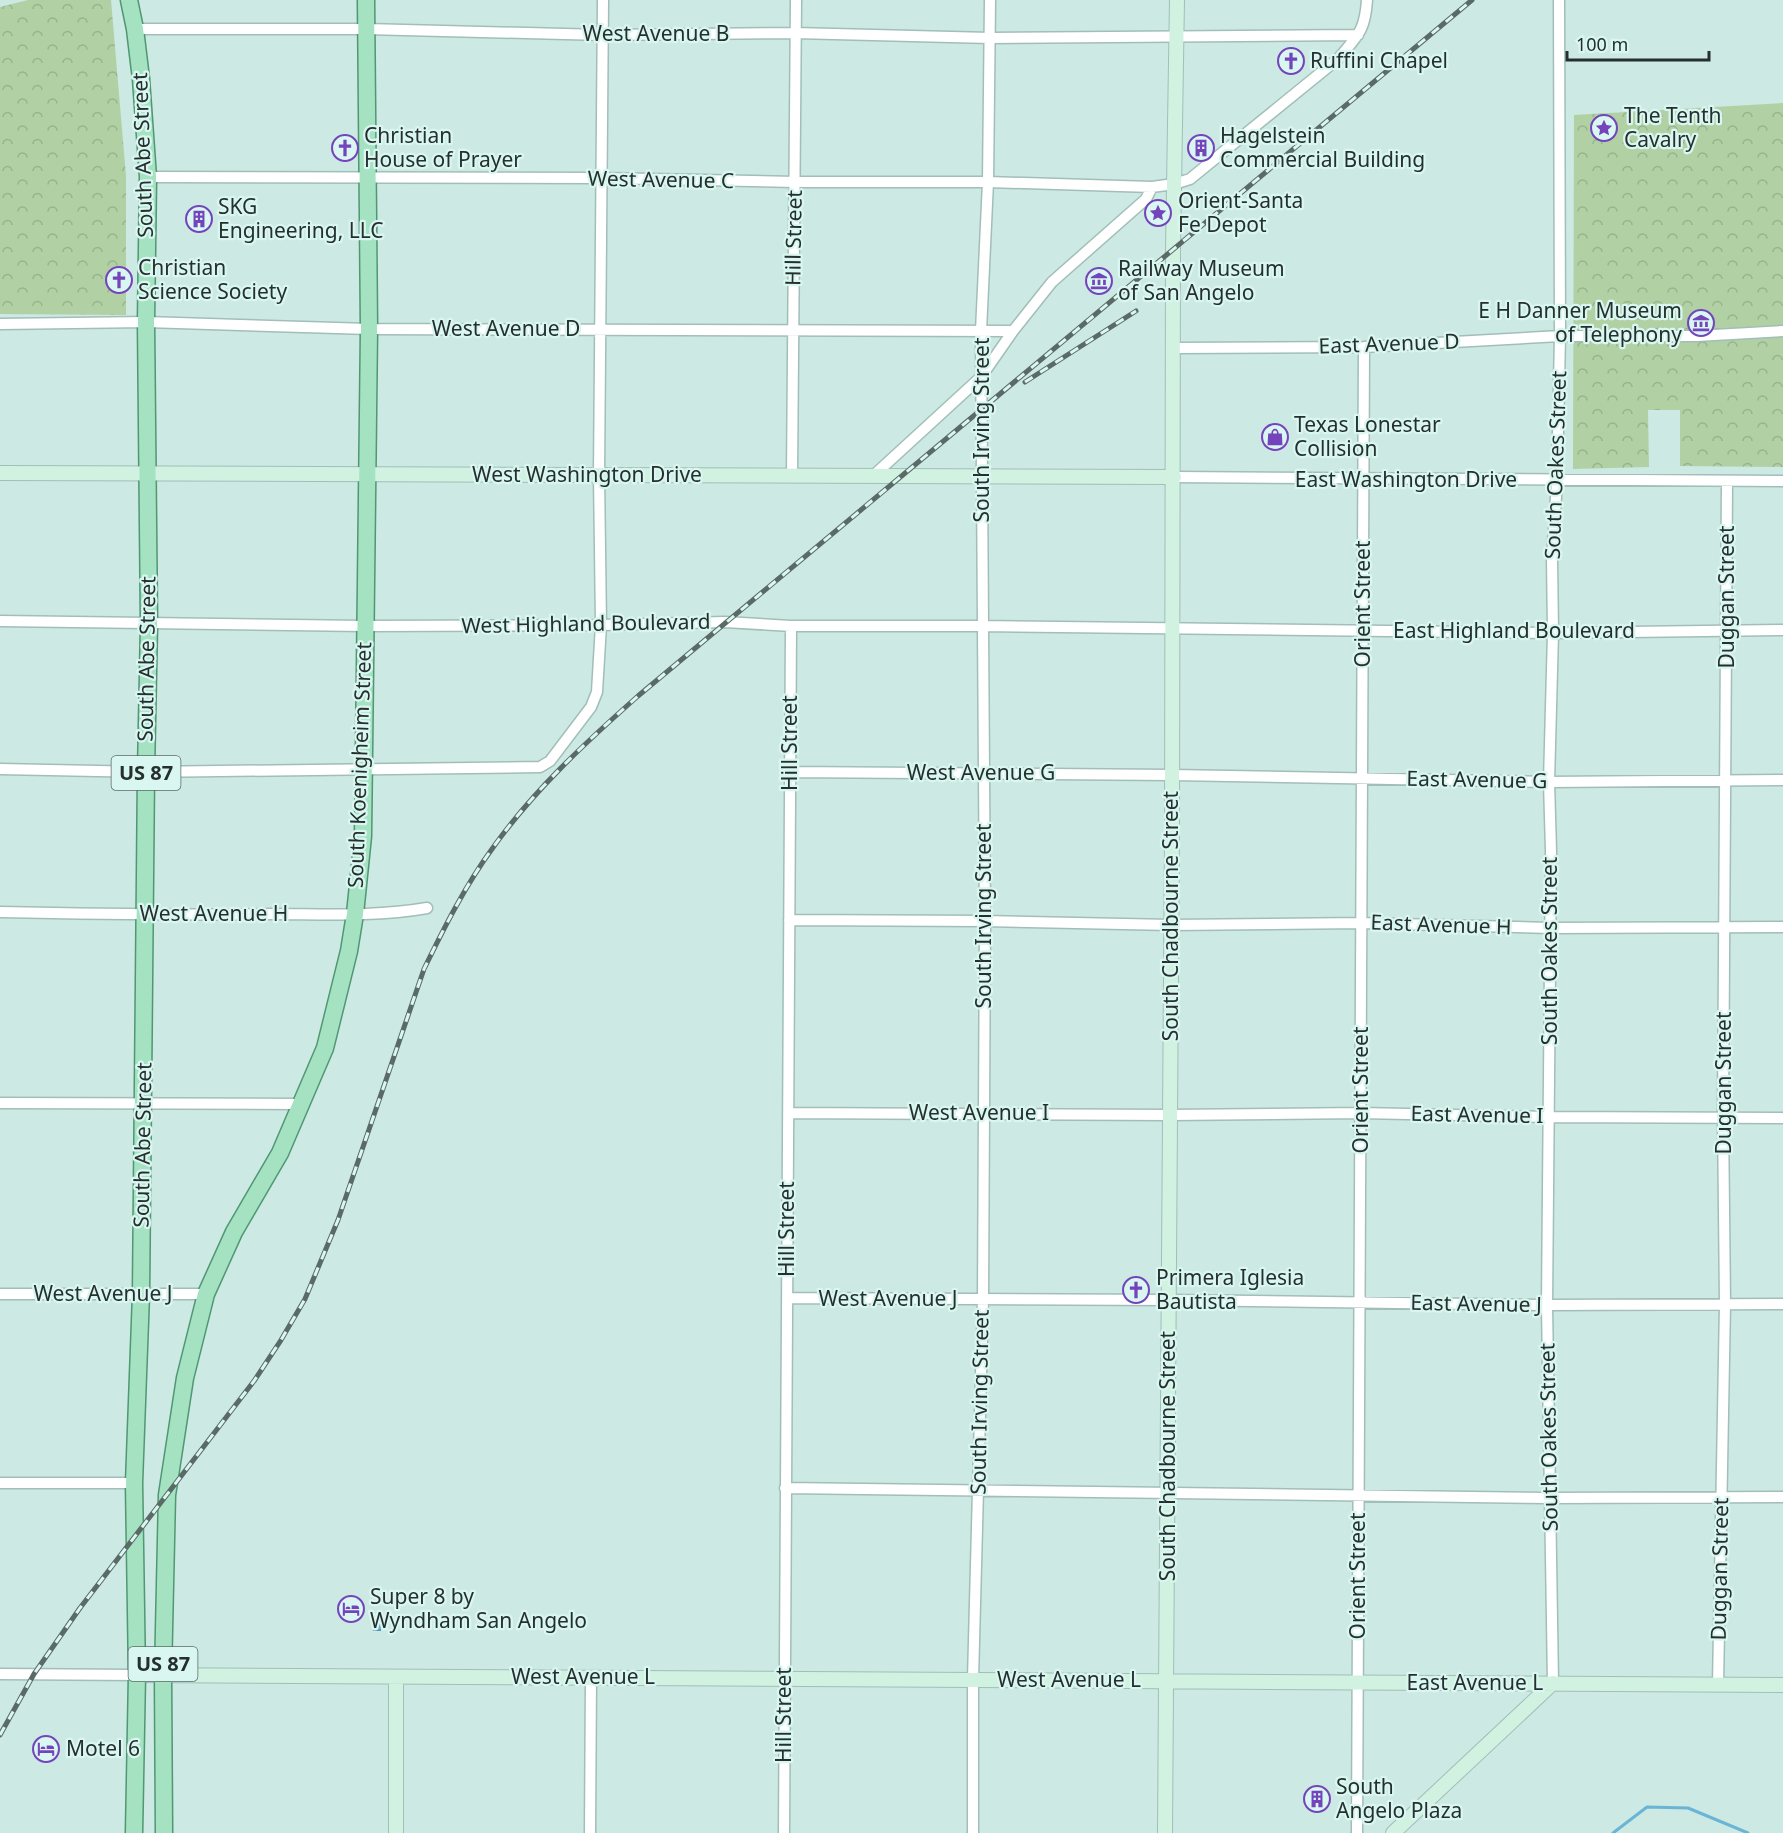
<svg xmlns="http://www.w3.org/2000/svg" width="1783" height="1833" font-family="'Noto Sans',sans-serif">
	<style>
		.forest { fill: url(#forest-crowns) }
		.water { fill: url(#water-waves) }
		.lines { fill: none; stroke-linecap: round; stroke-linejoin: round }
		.stream { stroke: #6ab5d6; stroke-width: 3 }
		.street-casing { stroke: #a2beb9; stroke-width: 13 }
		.secondary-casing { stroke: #a2beb9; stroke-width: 16 }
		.primary-casing { stroke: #509774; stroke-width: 19 }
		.street { stroke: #fff; stroke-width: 10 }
		.secondary { stroke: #d1f1e1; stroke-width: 14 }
		.primary { stroke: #a4e2c2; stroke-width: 16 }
		.rail-casing { stroke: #5a6a67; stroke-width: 5 }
		.rail { stroke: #d9f6f0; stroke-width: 3; stroke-dasharray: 9; stroke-linecap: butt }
		.labels { text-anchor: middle; stroke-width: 4.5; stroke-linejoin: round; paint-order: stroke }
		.shield { fill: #d9f6f0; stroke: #5b6b68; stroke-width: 1.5 }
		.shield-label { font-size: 20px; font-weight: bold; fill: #25302e }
		.street-label { font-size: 21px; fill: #25302e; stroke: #d9f6f0 }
		.poi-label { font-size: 21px; fill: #25302e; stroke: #d9f6f0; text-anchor: start }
	</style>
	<defs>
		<pattern id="forest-crowns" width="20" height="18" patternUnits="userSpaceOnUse" patternTransform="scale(1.5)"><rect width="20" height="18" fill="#b1d0a3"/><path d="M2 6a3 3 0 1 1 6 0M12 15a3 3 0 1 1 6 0" fill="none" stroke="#98b38d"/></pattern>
		<pattern id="water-waves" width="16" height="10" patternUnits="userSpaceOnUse" patternTransform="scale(1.5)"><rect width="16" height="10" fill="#6ab5d6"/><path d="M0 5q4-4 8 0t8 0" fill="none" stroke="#5794ae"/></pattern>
	</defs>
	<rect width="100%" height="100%" fill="#cce9e3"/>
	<path class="forest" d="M28,0H111L126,176V315L0,314V7Z
		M1783,103V467L1680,466V410H1648L1649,467L1573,469L1574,115Z"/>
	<path class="water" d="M372,1616H381V1631H373Z"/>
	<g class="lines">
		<path class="stream" d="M1613,1833L1647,1807L1688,1808L1748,1833"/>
		<defs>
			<path id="street" d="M135,29H366L603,35L795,33L990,38L1358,35
				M148,177L601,178L795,182H988L1152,187L1174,184L1190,179L1339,58C1358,35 1365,31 1367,0
				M0,324L146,322L369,329L1013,331
				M1174,348L1364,347L1560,336H1697L1783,331
				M792,476L796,0
				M873,476L981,377L1013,331L1052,282L1146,199L1152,187
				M1174,477L1783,481
				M0,621L364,626L601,625L725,622L791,626H982L1553,633L1783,630
				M0,769L146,772L540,767L550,761L591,707L597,692L601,625L599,475L603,0
				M790,772L1172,775L1549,782L1783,780
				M0,912C90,914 181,915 271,914C323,914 376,917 427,908
				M789,920L985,921L1171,925L1361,923L1550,928L1783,927
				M0,1103L301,1104
				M788,1113L1170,1115L1360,1113L1549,1117L1783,1118
				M0,1294H206
				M787,1298L1169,1300L1547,1305L1783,1304
				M0,1483H134
				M785,1488L1550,1498L1783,1497
				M0,1674L137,1675
				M1553,1683L1547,1305L1551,851L1549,782L1553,633L1552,559L1557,481L1560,336L1559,0
				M1718,1685L1725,1304L1723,1117L1727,481
				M590,1833L591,1677
				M784,1833L791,626
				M973,1833V1679L983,1300L985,921L981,331L988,182L990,0
				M1357,1833L1364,347"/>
			<path id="secondary" d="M0,473L1174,477
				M137,1675L1783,1685
				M396,1677V1833
				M1165,1833L1172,833L1173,249L1177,0
				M1393,1833L1553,1683"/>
			<path id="primary" d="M129,0L135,29L141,79L148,177L146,322L149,624L146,772L141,1294L134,1483L137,1675L134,1833
				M164,1833L163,1675L167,1495L185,1378L206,1294L234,1232L280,1153L325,1048L349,951L355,914L363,836L369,329L366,0"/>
		</defs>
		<use href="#street" class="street-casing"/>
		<use href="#secondary" class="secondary-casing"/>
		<use href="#primary" class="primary-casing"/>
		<use href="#street" class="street"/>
		<use href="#secondary" class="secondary"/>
		<use href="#primary" class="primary"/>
		<defs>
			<path id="rail" d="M1025,382L1136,311
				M0,1735L34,1674L80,1608L254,1381L281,1340L305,1299L338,1220L424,969C444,928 465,886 492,849C533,791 585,743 638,696L1472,0"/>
		</defs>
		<use href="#rail" class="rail-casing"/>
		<use href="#rail" class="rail"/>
	</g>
	<defs>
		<symbol id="church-ring" viewBox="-11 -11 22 22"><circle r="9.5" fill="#d9f6f0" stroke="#7344bc" stroke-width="1.5"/><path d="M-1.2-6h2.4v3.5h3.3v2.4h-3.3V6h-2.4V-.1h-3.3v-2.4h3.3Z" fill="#7344bc"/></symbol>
		<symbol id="sight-ring" viewBox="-11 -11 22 22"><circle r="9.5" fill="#d9f6f0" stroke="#7344bc" stroke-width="1.5"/><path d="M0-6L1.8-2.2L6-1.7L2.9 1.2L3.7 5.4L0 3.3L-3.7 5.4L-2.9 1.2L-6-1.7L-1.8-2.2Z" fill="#7344bc"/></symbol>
		<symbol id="building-ring" viewBox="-11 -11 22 22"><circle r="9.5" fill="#d9f6f0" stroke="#7344bc" stroke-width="1.5"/><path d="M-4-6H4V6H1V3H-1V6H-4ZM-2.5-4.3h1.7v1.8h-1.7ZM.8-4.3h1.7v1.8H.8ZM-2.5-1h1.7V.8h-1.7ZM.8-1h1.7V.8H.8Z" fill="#7344bc"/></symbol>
		<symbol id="museum-ring" viewBox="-11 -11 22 22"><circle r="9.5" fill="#d9f6f0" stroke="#7344bc" stroke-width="1.5"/><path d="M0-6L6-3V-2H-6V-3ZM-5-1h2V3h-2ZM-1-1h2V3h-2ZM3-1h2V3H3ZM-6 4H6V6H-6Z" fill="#7344bc"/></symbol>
		<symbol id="shop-ring" viewBox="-11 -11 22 22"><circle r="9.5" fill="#d9f6f0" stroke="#7344bc" stroke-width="1.5"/><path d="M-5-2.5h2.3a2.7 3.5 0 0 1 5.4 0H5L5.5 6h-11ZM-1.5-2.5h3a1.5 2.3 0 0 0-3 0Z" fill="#7344bc"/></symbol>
		<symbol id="hotel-ring" viewBox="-11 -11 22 22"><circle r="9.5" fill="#d9f6f0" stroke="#7344bc" stroke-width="1.5"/><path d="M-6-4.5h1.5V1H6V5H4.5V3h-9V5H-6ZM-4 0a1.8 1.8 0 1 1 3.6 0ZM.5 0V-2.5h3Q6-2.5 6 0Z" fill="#7344bc"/></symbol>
	</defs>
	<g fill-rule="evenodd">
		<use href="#church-ring" x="1276" y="46" width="30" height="30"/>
		<use href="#sight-ring" x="1589" y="113" width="30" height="30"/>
		<use href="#church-ring" x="330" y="133" width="30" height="30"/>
		<use href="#building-ring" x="1186" y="133" width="30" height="30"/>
		<use href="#sight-ring" x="1143" y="198" width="30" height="30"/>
		<use href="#building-ring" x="184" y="204" width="30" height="30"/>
		<use href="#church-ring" x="104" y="265" width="30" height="30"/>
		<use href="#museum-ring" x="1084" y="266" width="30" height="30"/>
		<use href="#museum-ring" x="1686" y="308" width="30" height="30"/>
		<use href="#shop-ring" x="1260" y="422" width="30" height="30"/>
		<use href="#church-ring" x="1121" y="1275" width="30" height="30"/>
		<use href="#hotel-ring" x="336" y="1594" width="30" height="30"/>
		<use href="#hotel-ring" x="31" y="1734" width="30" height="30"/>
		<use href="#building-ring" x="1302" y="1784" width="30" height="30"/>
	</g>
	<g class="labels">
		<g class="shield">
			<rect x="111.5" y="756" width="69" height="34" rx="4.5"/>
			<rect x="128.5" y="1647" width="69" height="34" rx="4.5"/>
		</g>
		<g class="shield-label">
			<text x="146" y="780">US 87</text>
			<text x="163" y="1671">US 87</text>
		</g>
		<g class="street-label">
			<text x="656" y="41">West Avenue B</text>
			<text transform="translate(143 155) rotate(-92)" y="7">South Abe Street</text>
			<text transform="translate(661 180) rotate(1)" y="7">West Avenue C</text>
			<text transform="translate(794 238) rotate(-89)" y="7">Hill Street</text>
			<text x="506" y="336">West Avenue D</text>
			<text transform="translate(1389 344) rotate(-2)" y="7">East Avenue D</text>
			<text transform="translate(982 430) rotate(-90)" y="7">South Irving Street</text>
			<text transform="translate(1556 465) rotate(-88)" y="7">South Oakes Street</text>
			<text x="587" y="482">West Washington Drive</text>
			<text x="1406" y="487">East Washington Drive</text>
			<text transform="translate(1727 597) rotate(-90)" y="7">Duggan Street</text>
			<text transform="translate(1363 604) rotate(-90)" y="7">Orient Street</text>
			<text transform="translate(586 624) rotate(-1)" y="7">West Highland Boulevard</text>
			<text x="1514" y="638">East Highland Boulevard</text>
			<text transform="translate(147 659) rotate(-89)" y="7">South Abe Street</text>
			<text transform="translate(790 743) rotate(-90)" y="7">Hill Street</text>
			<text transform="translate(360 765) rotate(-88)" y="7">South Koenigheim Street</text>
			<text x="981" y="780">West Avenue G</text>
			<text transform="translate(1477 780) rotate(1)" y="7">East Avenue G</text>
			<text x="214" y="921">West Avenue H</text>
			<text transform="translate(984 916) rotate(-90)" y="7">South Irving Street</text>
			<text transform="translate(1171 916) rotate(-90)" y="7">South Chadbourne Street</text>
			<text transform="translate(1441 925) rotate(2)" y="7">East Avenue H</text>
			<text transform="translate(1550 951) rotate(-90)" y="7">South Oakes Street</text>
			<text transform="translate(1724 1083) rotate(-90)" y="7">Duggan Street</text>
			<text transform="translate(1361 1090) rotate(-90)" y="7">Orient Street</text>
			<text x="979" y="1120">West Avenue I</text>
			<text transform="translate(1477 1115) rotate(1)" y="7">East Avenue I</text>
			<text transform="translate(143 1145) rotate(-89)" y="7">South Abe Street</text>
			<text transform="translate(787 1229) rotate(-90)" y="7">Hill Street</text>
			<text x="103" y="1301">West Avenue J</text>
			<text x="888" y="1306">West Avenue J</text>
			<text transform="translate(1476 1304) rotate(1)" y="7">East Avenue J</text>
			<text transform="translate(980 1402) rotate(-89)" y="7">South Irving Street</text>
			<text transform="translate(1549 1437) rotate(-91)" y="7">South Oakes Street</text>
			<text transform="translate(1168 1456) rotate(-90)" y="7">South Chadbourne Street</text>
			<text transform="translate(1720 1569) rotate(-89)" y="7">Duggan Street</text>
			<text transform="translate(1358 1576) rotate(-90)" y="7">Orient Street</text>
			<text x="583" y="1684">West Avenue L</text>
			<text x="1069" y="1687">West Avenue L</text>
			<text x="1475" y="1690">East Avenue L</text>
			<text transform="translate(784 1715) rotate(-90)" y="7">Hill Street</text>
		</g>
		<g class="poi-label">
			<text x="1310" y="68">Ruffini Chapel</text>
			<text x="1624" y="123">The Tenth<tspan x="1624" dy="24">Cavalry</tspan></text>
			<text x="364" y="143">Christian<tspan x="364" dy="24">House of Prayer</tspan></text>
			<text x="1220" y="143">Hagelstein<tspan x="1220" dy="24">Commercial Building</tspan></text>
			<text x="1178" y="208">Orient-Santa<tspan x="1178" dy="24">Fe Depot</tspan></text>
			<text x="218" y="214">SKG<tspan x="218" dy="24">Engineering, LLC</tspan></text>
			<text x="138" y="275">Christian<tspan x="138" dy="24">Science Society</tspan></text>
			<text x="1118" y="276">Railway Museum<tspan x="1118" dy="24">of San Angelo</tspan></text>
			<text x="1682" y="318" text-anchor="end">E H Danner Museum<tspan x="1682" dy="24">of Telephony</tspan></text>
			<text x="1294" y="432">Texas Lonestar<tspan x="1294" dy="24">Collision</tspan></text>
			<text x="1156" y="1285">Primera Iglesia<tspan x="1156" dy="24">Bautista</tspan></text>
			<text x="370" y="1604">Super 8 by<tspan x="370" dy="24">Wyndham San Angelo</tspan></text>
			<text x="66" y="1756">Motel 6</text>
			<text x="1336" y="1794">South<tspan x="1336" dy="24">Angelo Plaza</tspan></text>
		</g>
	</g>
	<path d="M1567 51v9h142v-9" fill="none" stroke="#25302e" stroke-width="3"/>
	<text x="1576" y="51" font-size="18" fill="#25302e" stroke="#d9f6f0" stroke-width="4.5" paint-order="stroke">100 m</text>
</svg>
